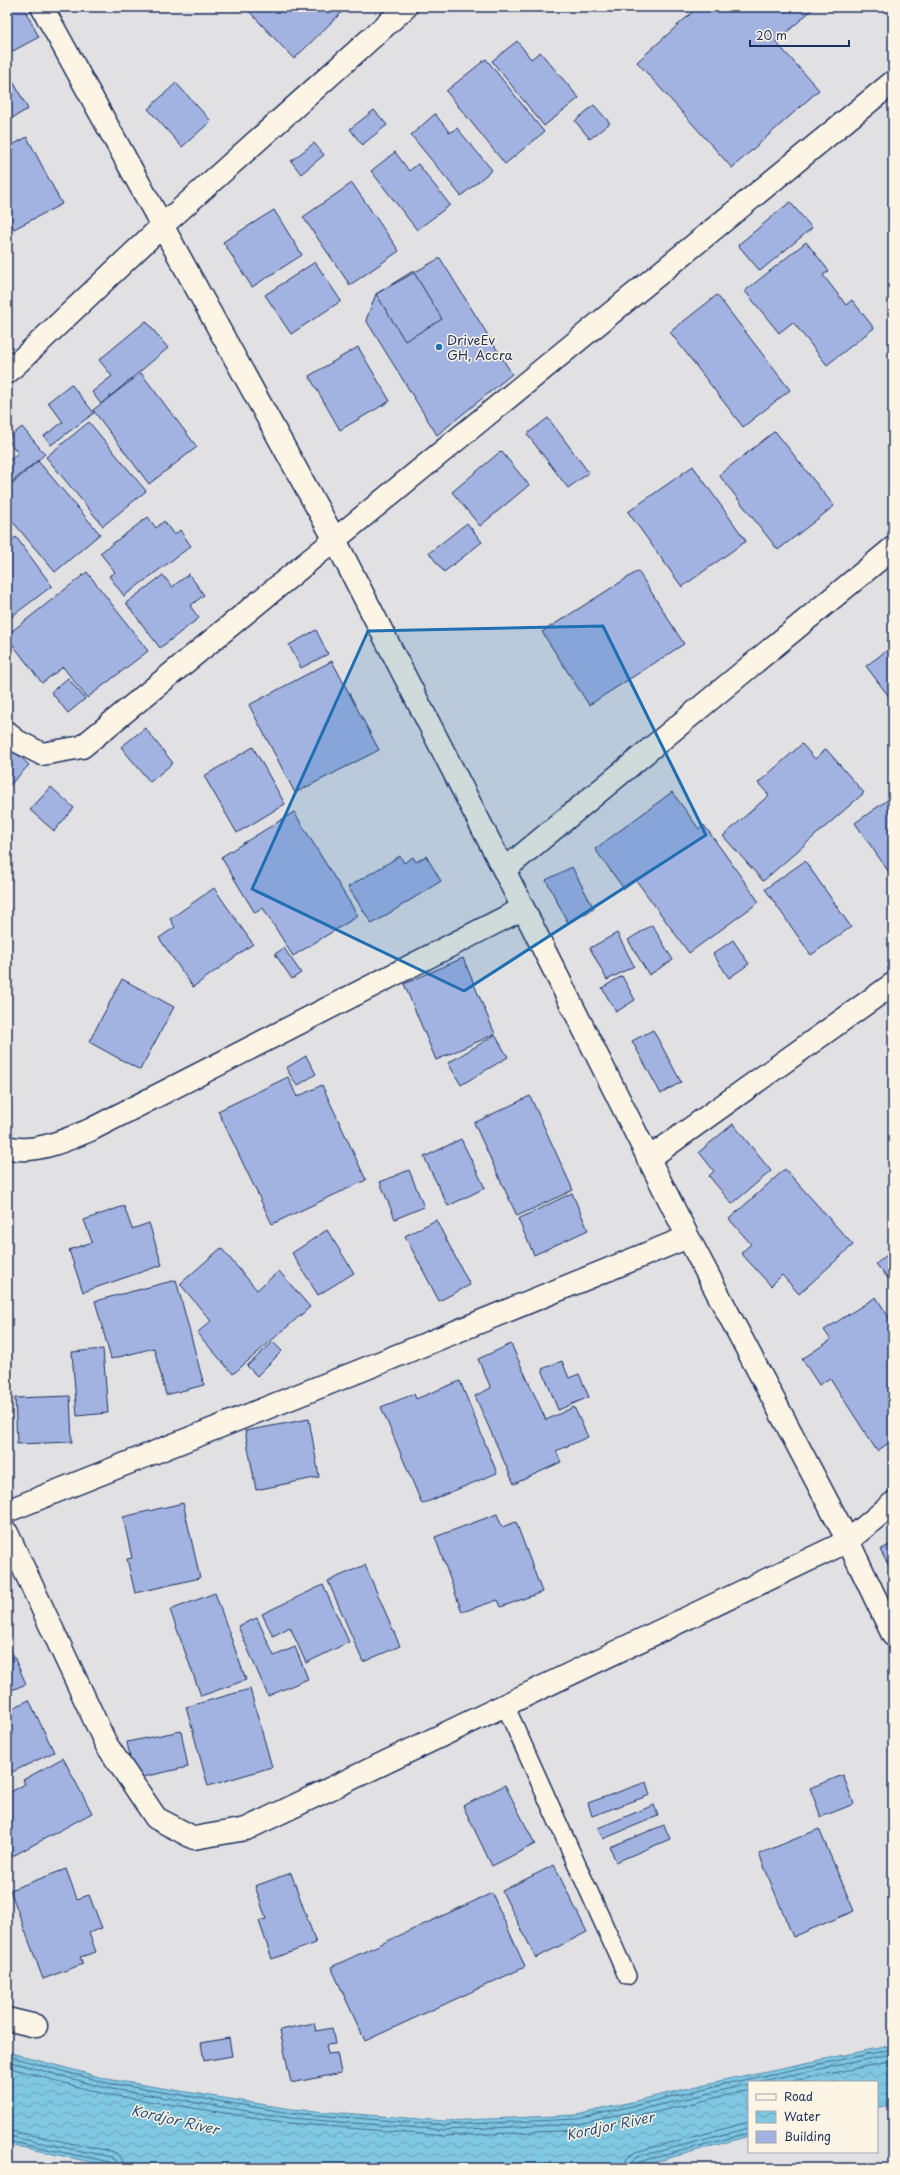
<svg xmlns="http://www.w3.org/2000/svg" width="900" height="2175" font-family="'Playpen Sans',sans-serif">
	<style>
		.water { fill: url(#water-waves); stroke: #588bad }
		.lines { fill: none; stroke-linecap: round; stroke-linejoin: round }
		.shore { stroke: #436c92; stroke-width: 1 }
		.building { fill: #a2b3e2; stroke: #1b2f5e }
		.service-casing { stroke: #1b2f5e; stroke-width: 20 }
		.minor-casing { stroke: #1b2f5e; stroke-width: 25 }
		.service { stroke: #fcf5e5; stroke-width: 17 }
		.minor { stroke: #fcf5e5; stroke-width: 22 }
		.marked { fill: #1f6fb2; fill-opacity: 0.2; stroke: #1f6fb2; stroke-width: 3; stroke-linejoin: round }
		.poi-dot { fill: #1f6fb2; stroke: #fcf5e5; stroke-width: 1.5 }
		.labels { text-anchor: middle; stroke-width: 3; stroke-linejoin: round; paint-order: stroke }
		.poi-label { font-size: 13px; fill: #1b2f5e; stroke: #fcf5e5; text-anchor: start }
		.water-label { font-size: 14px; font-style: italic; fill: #34557f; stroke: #fcf5e5 }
	</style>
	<defs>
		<pattern id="water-waves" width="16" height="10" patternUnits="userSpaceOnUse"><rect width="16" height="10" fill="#80c8e1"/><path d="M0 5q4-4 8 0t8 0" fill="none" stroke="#68a3ba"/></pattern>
	</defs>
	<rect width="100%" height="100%" fill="#e1e1e4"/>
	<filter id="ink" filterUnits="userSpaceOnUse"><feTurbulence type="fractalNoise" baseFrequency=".025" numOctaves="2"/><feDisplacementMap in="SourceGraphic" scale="8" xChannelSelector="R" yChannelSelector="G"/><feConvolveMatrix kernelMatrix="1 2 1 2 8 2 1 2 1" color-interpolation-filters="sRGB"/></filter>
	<g filter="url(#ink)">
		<path class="water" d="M893,2045V2105L877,2109V2082H749V2136L633,2168H118L7,2144V2052L107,2079L291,2109L445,2121L577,2115L723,2080Z"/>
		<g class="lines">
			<path class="shore" d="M7,2056L107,2083L291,2113L445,2125L578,2119L724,2084L893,2049
				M7,2061L106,2088L290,2118L444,2130L579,2124L749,2084
				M7,2067L104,2094L289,2123L444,2136L580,2130L749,2090
				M757,2082L893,2054
				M787,2082L893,2061
				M7,2130L114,2152L122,2159L125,2168
				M7,2136L111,2157L117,2161L119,2168
				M7,2141L110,2162L114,2168
				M624,2168L627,2158L635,2152L749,2122
				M630,2168L632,2162L637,2157L749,2128
				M635,2168L639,2162L749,2133"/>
		</g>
		<path class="building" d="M14,7H23L39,37L11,52L7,45V10Z
			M245,7H347L294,59Z
			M698,7H815L776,42L819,90L732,168L637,62Z
			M517,41L531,59L540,52L579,98L544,126L492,61Z
			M486,59L544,132L505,164L446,91Z
			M7,70L28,109L7,121Z
			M176,83L211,121L182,147L148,109Z
			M594,105L610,123L590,139L575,121Z
			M374,110L387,125L362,145L350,129Z
			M435,114L450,133L457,128L492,170L461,196L411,135Z
			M27,137L62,204L14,229L7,216V148Z
			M314,143L324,155L301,174L291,161Z
			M395,152L409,171L418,164L450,205L417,230L371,171Z
			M352,183L399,251L350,285L303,217Z
			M790,202L812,228L760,271L738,245Z
			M274,210L302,255L252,287L223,242Z
			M806,242L829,271L823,275L846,305L852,300L874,328L827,365L793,322L779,333L745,291Z
			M440,258L512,374L437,435L366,320L376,294Z
			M315,262L341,301L291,334L265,295Z
			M413,271L442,319L405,341L376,294Z
			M717,295L790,390L743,427L670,332Z
			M146,321L168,348L101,404L92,392L112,376L99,360Z
			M358,347L390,401L340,430L309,376Z
			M141,373L197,447L149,484L93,410Z
			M71,384L94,413L51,445L44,436L63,422L48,402Z
			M548,418L589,473L568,488L527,434Z
			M89,422L146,491L103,526L46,457Z
			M22,427L45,454L7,486V462L18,453L7,439Z
			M775,431L834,506L778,550L719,475Z
			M501,451L529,485L480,526L452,492Z
			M38,461L100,534L55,572L7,515V488Z
			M693,466L746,541L682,587L628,512Z
			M148,517L156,528L164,521L174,535L180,530L191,546L124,596L109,576L115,572L100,553Z
			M467,523L482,542L444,572L429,553Z
			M16,537L52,586L7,620V544Z
			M638,571L684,644L589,705L542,632Z
			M87,572L148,651L87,698L63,667L42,683L7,637V635Z
			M189,574L204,595L190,606L199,618L160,648L126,603L163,575L172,587Z
			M316,630L328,654L301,668L289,645Z
			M893,646V702L866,666Z
			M332,661L379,750L295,793L249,705Z
			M68,678L85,699L68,713L51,692Z
			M145,728L173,763L150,782L121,747Z
			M7,744L29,765L9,786L7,784Z
			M802,744L815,759L826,749L864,793L763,881L723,836L769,795L758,783Z
			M253,747L285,804L237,833L204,776Z
			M51,787L74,808L54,831L30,810Z
			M672,792L699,829L704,825L759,902L689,953L636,880L624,889L595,849Z
			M893,796V878L855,823Z
			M294,812L358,916L293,956L263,908L255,913L221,857Z
			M400,856L404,863L413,857L416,862L426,856L441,881L372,924L348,887Z
			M805,861L851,927L811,955L765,889Z
			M572,867L594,909L568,923L546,880Z
			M214,888L253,944L193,987L159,938L175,927L170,919Z
			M652,925L673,960L649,975L628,940Z
			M617,933L634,966L607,980L590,948Z
			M733,940L749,964L729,978L713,954Z
			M284,948L301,973L292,979L275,954Z
			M463,958L495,1034L436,1060L404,984Z
			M622,976L635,1000L616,1012L602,988Z
			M122,979L174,1007L140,1070L89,1042Z
			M653,1030L681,1082L661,1094L632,1041Z
			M495,1035L508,1057L461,1085L448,1063Z
			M306,1056L316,1074L297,1086L286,1068Z
			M288,1077L297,1097L322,1085L366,1180L272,1224L218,1111Z
			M530,1096L573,1190L517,1216L474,1123Z
			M733,1124L771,1171L732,1204L709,1176L714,1171L699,1152Z
			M461,1139L485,1188L448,1206L424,1157Z
			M785,1169L853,1245L799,1294L782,1275L771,1286L741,1253L751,1244L729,1219Z
			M409,1170L424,1207L395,1219L380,1182Z
			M572,1193L588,1230L534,1255L518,1219Z
			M124,1206L132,1229L149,1223L162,1265L83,1292L69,1250L92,1242L84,1220Z
			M436,1220L470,1285L439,1301L405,1236Z
			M327,1230L354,1273L318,1295L292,1253Z
			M221,1248L257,1290L279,1271L310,1307L233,1374L197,1333L211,1321L180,1284Z
			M893,1250V1284L876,1264Z
			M176,1280L204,1385L166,1395L154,1348L111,1359L95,1301Z
			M876,1297L893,1324V1440L877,1451L830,1378L819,1385L802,1359L831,1340L824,1330Z
			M273,1342L282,1351L257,1376L247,1366Z
			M511,1344L546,1420L574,1407L588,1437L556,1451L561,1462L514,1484L475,1396L491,1388L478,1359Z
			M103,1349L108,1413L77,1416L72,1352Z
			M562,1361L569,1378L579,1374L589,1397L558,1410L542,1369Z
			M460,1381L497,1473L422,1504L381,1407L414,1394L416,1399Z
			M70,1396L72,1442L17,1444L15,1398Z
			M309,1419L319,1477L256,1490L245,1431Z
			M183,1503L200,1578L135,1593L127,1559L132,1558L123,1517Z
			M497,1514L502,1527L516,1522L542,1592L501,1607L498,1600L462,1612L435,1537Z
			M893,1543V1573L880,1550Z
			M365,1565L400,1646L363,1662L328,1581Z
			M323,1585L349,1642L306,1663L290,1627L273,1636L262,1614Z
			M215,1593L246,1680L201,1696L170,1610Z
			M257,1618L274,1656L295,1647L308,1679L268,1696L238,1626Z
			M7,1641L26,1684L7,1692Z
			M250,1689L272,1767L208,1786L186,1707Z
			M29,1700L54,1752L10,1773L7,1766V1711Z
			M181,1731L188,1767L134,1779L127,1742Z
			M63,1758L92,1813L11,1857L7,1850V1794L25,1784L23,1780Z
			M843,1775L854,1804L821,1817L810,1788Z
			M646,1782L650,1795L592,1816L588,1803Z
			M505,1785L535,1844L492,1866L463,1806Z
			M654,1805L658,1816L603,1839L598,1828Z
			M664,1825L670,1839L616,1862L610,1847Z
			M819,1829L854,1911L793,1937L759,1854Z
			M554,1865L587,1932L536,1958L502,1891Z
			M66,1869L77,1899L89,1895L102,1928L89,1933L96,1952L80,1957L83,1964L43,1979L10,1890Z
			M291,1873L316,1943L272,1959L259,1921L266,1919L255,1886Z
			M492,1893L525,1967L365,2041L331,1967Z
			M314,2023L316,2031L332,2028L335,2044L326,2045L328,2054L337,2053L341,2073L291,2083L280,2030Z
			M229,2038L232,2056L204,2061L201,2043Z"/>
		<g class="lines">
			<defs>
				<path id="service" d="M505,1705L627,1976"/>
				<path id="minor" d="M42,7L335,540L504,870L688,1237L848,1541L893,1635
					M7,373L162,226L406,7
					M7,732L13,739L42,754L82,747L893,82
					M504,870L893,548
					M7,1147C33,1155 66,1140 90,1130L522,909
					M648,1159L893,984
					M7,1511L362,1370L688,1237
					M7,1533L106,1744L156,1818L194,1838L246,1829L848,1541L893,1503
					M7,2019L36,2026"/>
			</defs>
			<use href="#service" class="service-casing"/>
			<use href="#minor" class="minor-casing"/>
			<use href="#service" class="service"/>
			<use href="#minor" class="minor"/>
		</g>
	</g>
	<path class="marked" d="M603,626L706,835L464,991L252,889L368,631Z"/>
	<circle class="poi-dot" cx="439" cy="347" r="4"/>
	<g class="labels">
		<g class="poi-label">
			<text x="447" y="345">DriveEv<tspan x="447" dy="15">GH, Accra</tspan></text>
		</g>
		<g class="water-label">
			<text transform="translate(175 2120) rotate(13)" y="5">Kordjor River</text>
			<text transform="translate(610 2126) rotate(-12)" y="5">Kordjor River</text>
		</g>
	</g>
	<rect width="900" height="2175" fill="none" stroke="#fcf5e5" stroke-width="24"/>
	<rect x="12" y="12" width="876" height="2151" fill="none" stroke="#1b2f5e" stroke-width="1.5" filter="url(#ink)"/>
	<rect x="748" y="2081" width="130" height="72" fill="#fcf5e5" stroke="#a2a6af"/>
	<rect x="756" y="2094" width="20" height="6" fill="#fcf5e5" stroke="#a2a6af"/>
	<text x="784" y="2101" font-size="12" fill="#1b2f5e">Road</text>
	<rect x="756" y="2111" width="20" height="12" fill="url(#water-waves)" stroke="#a2a6af"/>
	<text x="784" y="2121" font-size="12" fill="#1b2f5e">Water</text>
	<rect x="756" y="2131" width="20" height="12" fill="#a2b3e2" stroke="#a2a6af"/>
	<text x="784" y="2141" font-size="12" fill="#1b2f5e">Building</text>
	<path d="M750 40v6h99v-6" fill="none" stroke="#1b2f5e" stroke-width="2"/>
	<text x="756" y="40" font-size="12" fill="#1b2f5e" stroke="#fcf5e5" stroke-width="3" paint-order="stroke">20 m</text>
</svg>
